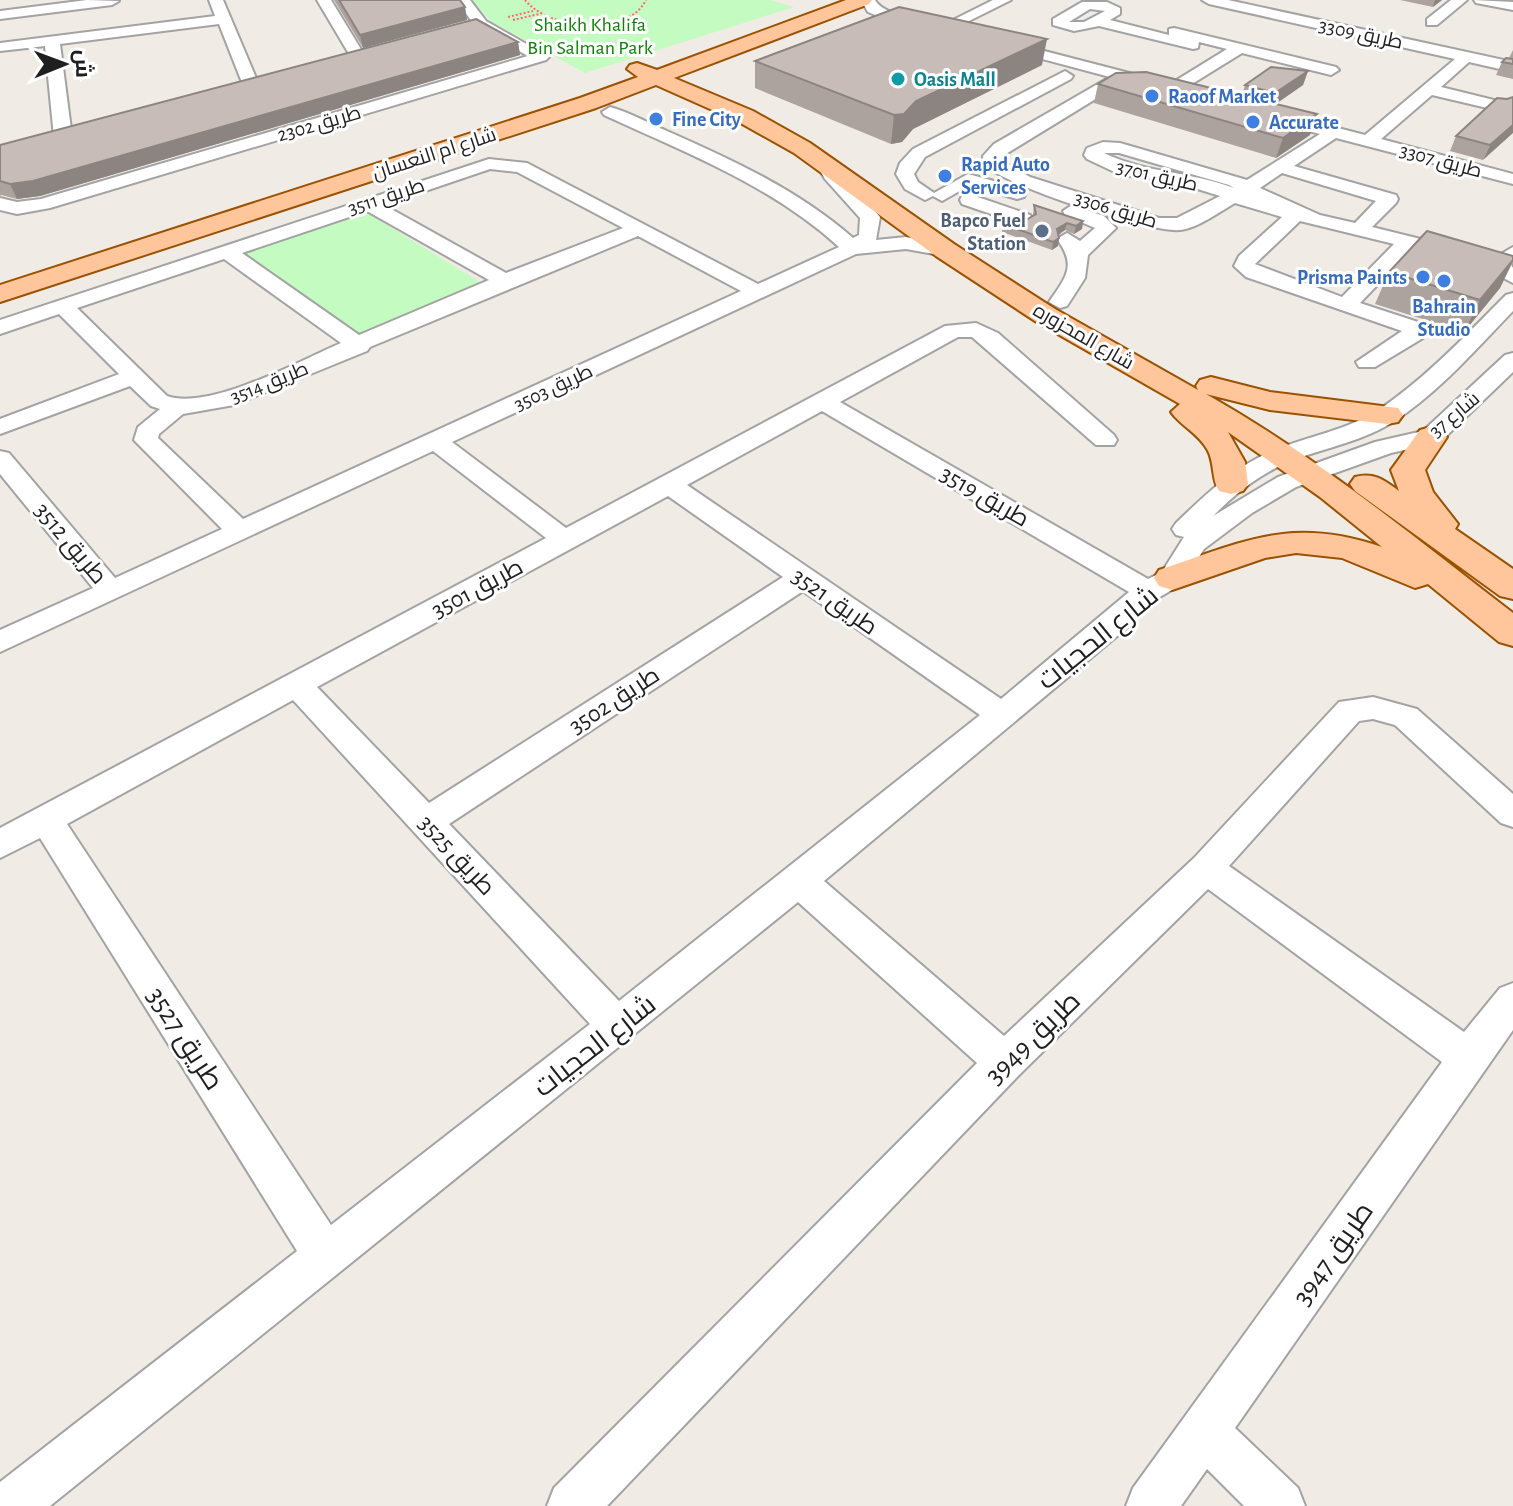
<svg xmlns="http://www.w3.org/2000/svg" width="1513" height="1506" font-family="'Alegreya Sans',Cairo,sans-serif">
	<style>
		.park { fill: #c4fbc1 }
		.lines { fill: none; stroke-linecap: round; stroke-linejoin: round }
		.minor-casing { stroke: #a3a3a3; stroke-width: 4 }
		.major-casing { stroke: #9a5200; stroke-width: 4 }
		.path { stroke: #ff676c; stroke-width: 2; stroke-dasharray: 2 2; stroke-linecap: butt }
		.minor { fill: #fff; fill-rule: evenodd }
		.major { fill: #ffc69b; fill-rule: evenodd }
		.wall { fill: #aca29e }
		.shaded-wall { fill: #8c8481 }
		.building { fill: #c8bcb8; stroke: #8c8481; stroke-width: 2 }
		.culture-dot { fill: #0f9aa8; stroke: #fff; stroke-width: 3 }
		.shop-dot { fill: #3f7fe0; stroke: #fff; stroke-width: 3 }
		.service-dot { fill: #5c6f8a; stroke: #fff; stroke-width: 3 }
		.labels { text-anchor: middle; stroke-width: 6; stroke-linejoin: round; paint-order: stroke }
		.far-park-label { font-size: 20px; fill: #0e8208; stroke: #fff }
		.far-street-label { font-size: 20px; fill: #1f1f1f; stroke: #fff }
		.far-culture-label { font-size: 20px; font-weight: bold; fill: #0d838f; stroke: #fff; text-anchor: start }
		.far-shop-label { font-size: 20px; font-weight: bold; fill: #366cbe; stroke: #fff; text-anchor: start }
		.far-service-label { font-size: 20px; font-weight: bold; fill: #4e5e75; stroke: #fff; text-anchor: end }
		.street-label { font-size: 24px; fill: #1f1f1f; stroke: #fff }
		.near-street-label { font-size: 28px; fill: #1f1f1f; stroke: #fff }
	</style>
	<rect width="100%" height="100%" fill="#f0ebe5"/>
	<path class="park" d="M470,0H770L794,7L585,73L492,22Z
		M367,213L490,288L365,339L242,253Z"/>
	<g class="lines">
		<defs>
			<path id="minor" d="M87,0L119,1L112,5L0,19V11Z
				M209,0H223L259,85L257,88H245L243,85L219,24L60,44L72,137L63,142L54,137L45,46L0,51V43L215,16Z
				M317,0H331L365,56L362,59H352Z
				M456,0H470L486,21L549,57L546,60L50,208L17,214L0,210V198L17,202L41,199L528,56L476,27Z
				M861,0H875C881,11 894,10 901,20L895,28H885L883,25L887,20L868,12Z
				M993,0H1011L947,32H937L935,29Z
				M1202,0H1228L1513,62V72L1469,62L1441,87L1506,103V109L1500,111L1432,95L1381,139L1513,174V184L1336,138L1294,166L1396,195L1398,199L1396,203L1372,227L1461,249L1464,253L1454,259L1412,249L1360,303L1424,324L1427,329L1423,338L1375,367H1359L1356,362L1402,331L1246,277L1234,266L1239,256L1282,217L1235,203C1219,212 1198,228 1180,230C1149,233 1004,186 984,164L983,156L994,144L1110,77L997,47L995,44L1002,40L1164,82V88L1125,81L1001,157L1002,161L1030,177L1159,218H1177L1220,196L1172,181L1121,175L1087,159L1084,155L1087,148L1103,142L1120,143L1247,180L1320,134L1266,120L1264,116L1266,112L1272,111L1365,135L1455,59L1209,4ZM1104,153H1119L1229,185L1234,188C1192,172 1145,173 1104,153ZM1282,173L1376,201L1355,223L1320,215L1260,188ZM1300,221L1394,244L1342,297L1255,264Z
				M1451,0H1467L1437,25H1427V19Z
				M1474,0L1513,2V10L1476,3Z
				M1082,2H1107L1120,8V14L1110,20L1169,35V29L1174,28L1336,67L1339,70L1331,75L1242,53L1179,92H1167V86L1227,49L1199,42L1198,48L1193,49L1099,26L1074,31L1053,25V19ZM1090,9L1105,11L1084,22H1069Z
				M1065,71L1073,76L1071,79L925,157L914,174L918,182L934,193L968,174L1024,189L1026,193L1024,197L1017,199L970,185L942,201L933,196L925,200L905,189L896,174L900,163L913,149Z
				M610,107C629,112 648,123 667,131C733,160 798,190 853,238L859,235L860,218L825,179L816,164L825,159L831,160L880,217L876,240L906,237L952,246L955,250L945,256L906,249L856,254L452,442L566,528L945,326L976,323L998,333L1114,435L1117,440L1114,445H1096L972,337H958L840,402L1148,579L1162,572L1184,537L1176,535L1172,529L1176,523C1206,494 1233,468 1272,451C1308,436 1346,431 1380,409C1427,377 1466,335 1506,295L1513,293V311C1476,349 1440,391 1396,420C1364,441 1328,447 1293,460C1261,473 1237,492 1213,516L1278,477L1375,442L1423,431L1505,355L1513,353V372L1440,442L1391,453L1296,487L1252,513L1204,549L1182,584L1158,598L1122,632L824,881L1004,1036L1194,858L1339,702L1373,697L1417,709L1513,794V827L1501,823L1395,725L1373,719L1359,721L1229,866L1464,1032L1500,988L1513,983V1030L1235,1428L1298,1488L1305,1506H1244L1207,1469L1181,1506H1126L1133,1488L1442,1062L1208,889L1019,1075L607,1506H547L554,1488L977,1063L798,902L50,1506H0V1482L297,1251L40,838L0,858V828L546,538L433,451L0,652V630L93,588L0,474V451L9,453L115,578L222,529L134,440L138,427L160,409L151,406L130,386L0,434V419L119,374L59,314L0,334V320L489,159L527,163L758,284L839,247C771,185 686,153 604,115L602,112ZM490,169L517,172L623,228L506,273L384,205ZM367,211L489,280L359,335L242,253ZM638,236L741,291L243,519L158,438L159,434L183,414L234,405L367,351L370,347ZM224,259L341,343C299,361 209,411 167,396L77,308ZM822,411L1129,592L1001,699L687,485ZM668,496L783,577L429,803L317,687ZM803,591L980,715L619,1001L449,824ZM293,700L590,1024L331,1225L67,824Z
				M969,194L1030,215L1033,219L1023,225L962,204L960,200L962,196Z
				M1072,205L1104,216L1116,228L1088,255L1085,278L1067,306L1060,308L1049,302C1066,277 1077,266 1057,239L1067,233L1080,241L1095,228L1065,215L1063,211Z
				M1513,247V261L1510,263L1513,268V283L1494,273L1489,261Z"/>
			<path id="major" d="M846,0H872L869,4L674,78L753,111L810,143L954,244L1055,309L1198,390L1196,386L1200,380L1211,377L1270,392L1398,408L1403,415L1398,422L1387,424L1270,410L1206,394C1316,456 1413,536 1513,613V646L1499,642L1428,584L1415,588L1342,558L1296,553L1265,558L1172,590L1159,586L1154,578L1159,570C1245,541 1291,516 1382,547L1320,497L1228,432L1245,462L1248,484L1243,491L1231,494L1219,491C1211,479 1215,462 1207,449C1198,433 1181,426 1171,412L1180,404L1035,321L936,256L794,153L737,121L656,85L596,108L0,302V285L580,98L638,77L627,69L630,65L637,63L657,70Z
				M1431,427L1442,430L1447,437L1425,470L1433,492L1458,524L1455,529L1513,569V599L1500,596L1355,491L1350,484L1355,477C1374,472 1384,480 1399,491L1391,470L1420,430Z"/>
		</defs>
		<use href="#minor" class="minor-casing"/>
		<use href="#major" class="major-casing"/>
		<path class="path" d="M525,0C549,30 627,38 646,0
			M508,17L533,11
			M513,20L539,14"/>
		<use href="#minor" class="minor"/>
		<use href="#major" class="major"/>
	</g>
	<path class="wall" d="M334,0H460L465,7L467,20L363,48Z
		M1400,0H1442L1433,7Z
		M518,42L520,55L40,196L17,199L1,195L0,196V145Z
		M1513,50V79L1496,75L1502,62L1511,59L1509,58Z
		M755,61L1042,65L913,129L902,142L891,144L755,88Z
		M1308,71L1303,85L1276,104L1310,135L1276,158L1094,103L1098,84L1242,96L1245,85Z
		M1513,97L1483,160L1450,151L1456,136L1507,99Z
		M1034,205L1083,221L1082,229L1074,234L1065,230L1059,235V238L1058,246L1052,250L1002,232L1003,224L1026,220L1033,215Z
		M1513,256V262L1500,288L1464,332L1375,304L1389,272Z"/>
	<path class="shaded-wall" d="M1435,0H1442L1433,7Z
		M465,7L467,20L363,48L360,35Z
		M1047,39L1042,65L913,129L902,142L891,144L894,115L916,101Z
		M518,42L520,55L40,196L17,199L10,184Z
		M1308,71L1303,85L1271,107L1275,93Z
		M1317,114L1310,135L1276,158L1283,138Z
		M1513,125V133L1483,160L1490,145Z
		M1083,221L1082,229L1074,234L1076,226Z
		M1067,223L1065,230L1055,236L1057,229Z
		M1059,238L1058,246L1052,250L1053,242Z
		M1513,260L1500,288L1464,332L1480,300Z"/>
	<path class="building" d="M339,0H460L465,7L360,35Z
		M899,7L1047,39L916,101L904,114L894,115L755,61Z
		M476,19L518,42L33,181L10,184L0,181V145Z
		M1506,58L1513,59V64L1502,62Z
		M1271,67L1308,71L1275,93L1245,85Z
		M1146,72L1317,114L1283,138L1098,84L1116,73Z
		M1513,97V125L1490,145L1456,136L1497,98L1507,99Z
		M1034,205L1083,221L1076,226L1067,223L1057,229L1059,238L1053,242L1003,224L1015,217L1026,220L1036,214Z
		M1427,231L1513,256V260L1480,300L1389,272Z"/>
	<circle class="culture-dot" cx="898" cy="79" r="8"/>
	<g class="shop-dot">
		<circle cx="1152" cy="96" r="8"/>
		<circle cx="656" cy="119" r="8"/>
		<circle cx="1253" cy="122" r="8"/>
		<circle cx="945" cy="176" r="8"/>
		<circle cx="1423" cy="277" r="8"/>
		<circle cx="1444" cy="281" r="8"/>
	</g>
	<circle class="service-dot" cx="1042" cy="231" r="8"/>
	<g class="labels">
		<g class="far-park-label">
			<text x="590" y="31">Shaikh Khalifa<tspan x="590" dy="23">Bin Salman Park</tspan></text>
		</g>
		<g class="far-street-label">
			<text transform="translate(1361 33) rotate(12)" y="7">طريق 3309</text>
			<text transform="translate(319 123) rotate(-16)" y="7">طريق 2302</text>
			<text transform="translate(434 153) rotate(-18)" y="7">شارع ام النعسان</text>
			<text transform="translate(1441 160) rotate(15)" y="7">طريق 3307</text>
			<text transform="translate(1157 175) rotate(13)" y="7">طريق 3701</text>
			<text transform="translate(386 196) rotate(-18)" y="7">طريق 3511</text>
			<text transform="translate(1116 209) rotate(17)" y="7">طريق 3306</text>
			<text transform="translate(1084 336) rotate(30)" y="7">شارع المحزوره</text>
			<text transform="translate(269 382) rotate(-22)" y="7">طريق 3514</text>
			<text transform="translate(553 387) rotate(-25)" y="7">طريق 3503</text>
			<text transform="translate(1454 414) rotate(-40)" y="7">شارع 37</text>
		</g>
		<g class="far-culture-label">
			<text x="914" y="86">Oasis Mall</text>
		</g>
		<g class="far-shop-label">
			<text x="1168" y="103">Raoof Market</text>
			<text x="672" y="126">Fine City</text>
			<text x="1269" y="129">Accurate</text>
			<text x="961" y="171">Rapid Auto<tspan x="961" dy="23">Services</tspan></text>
			<text x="1407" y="284" text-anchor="end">Prisma Paints</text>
			<text x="1444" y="313" text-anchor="middle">Bahrain<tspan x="1444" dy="23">Studio</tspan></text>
		</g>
		<g class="far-service-label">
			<text x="1026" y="227">Bapco Fuel<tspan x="1026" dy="23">Station</tspan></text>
		</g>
		<g class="street-label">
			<text transform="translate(985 496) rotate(30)" y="8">طريق 3519</text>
			<text transform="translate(71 543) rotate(50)" y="8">طريق 3512</text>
			<text transform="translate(477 588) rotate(-28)" y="8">طريق 3501</text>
			<text transform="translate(835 601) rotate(35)" y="8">طريق 3521</text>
			<text transform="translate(614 700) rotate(-33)" y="8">طريق 3502</text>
			<text transform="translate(457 855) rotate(47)" y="8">طريق 3525</text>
		</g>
		<g class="near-street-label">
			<text transform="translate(1097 637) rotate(-39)" y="10">شارع الحجيات</text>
			<text transform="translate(1032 1037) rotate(-44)" y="10">طريق 3949</text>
			<text transform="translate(186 1038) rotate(57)" y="10">طريق 3527</text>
			<text transform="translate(594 1045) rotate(-38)" y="10">شارع الحجيات</text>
			<text transform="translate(1332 1253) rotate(-55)" y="10">طريق 3947</text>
		</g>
	</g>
	<g transform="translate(64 64) rotate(89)" stroke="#ffffff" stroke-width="6" paint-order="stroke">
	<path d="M0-6L14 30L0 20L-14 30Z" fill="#1f1f1f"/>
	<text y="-12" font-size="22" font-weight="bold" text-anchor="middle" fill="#1f1f1f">ش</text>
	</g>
</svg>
